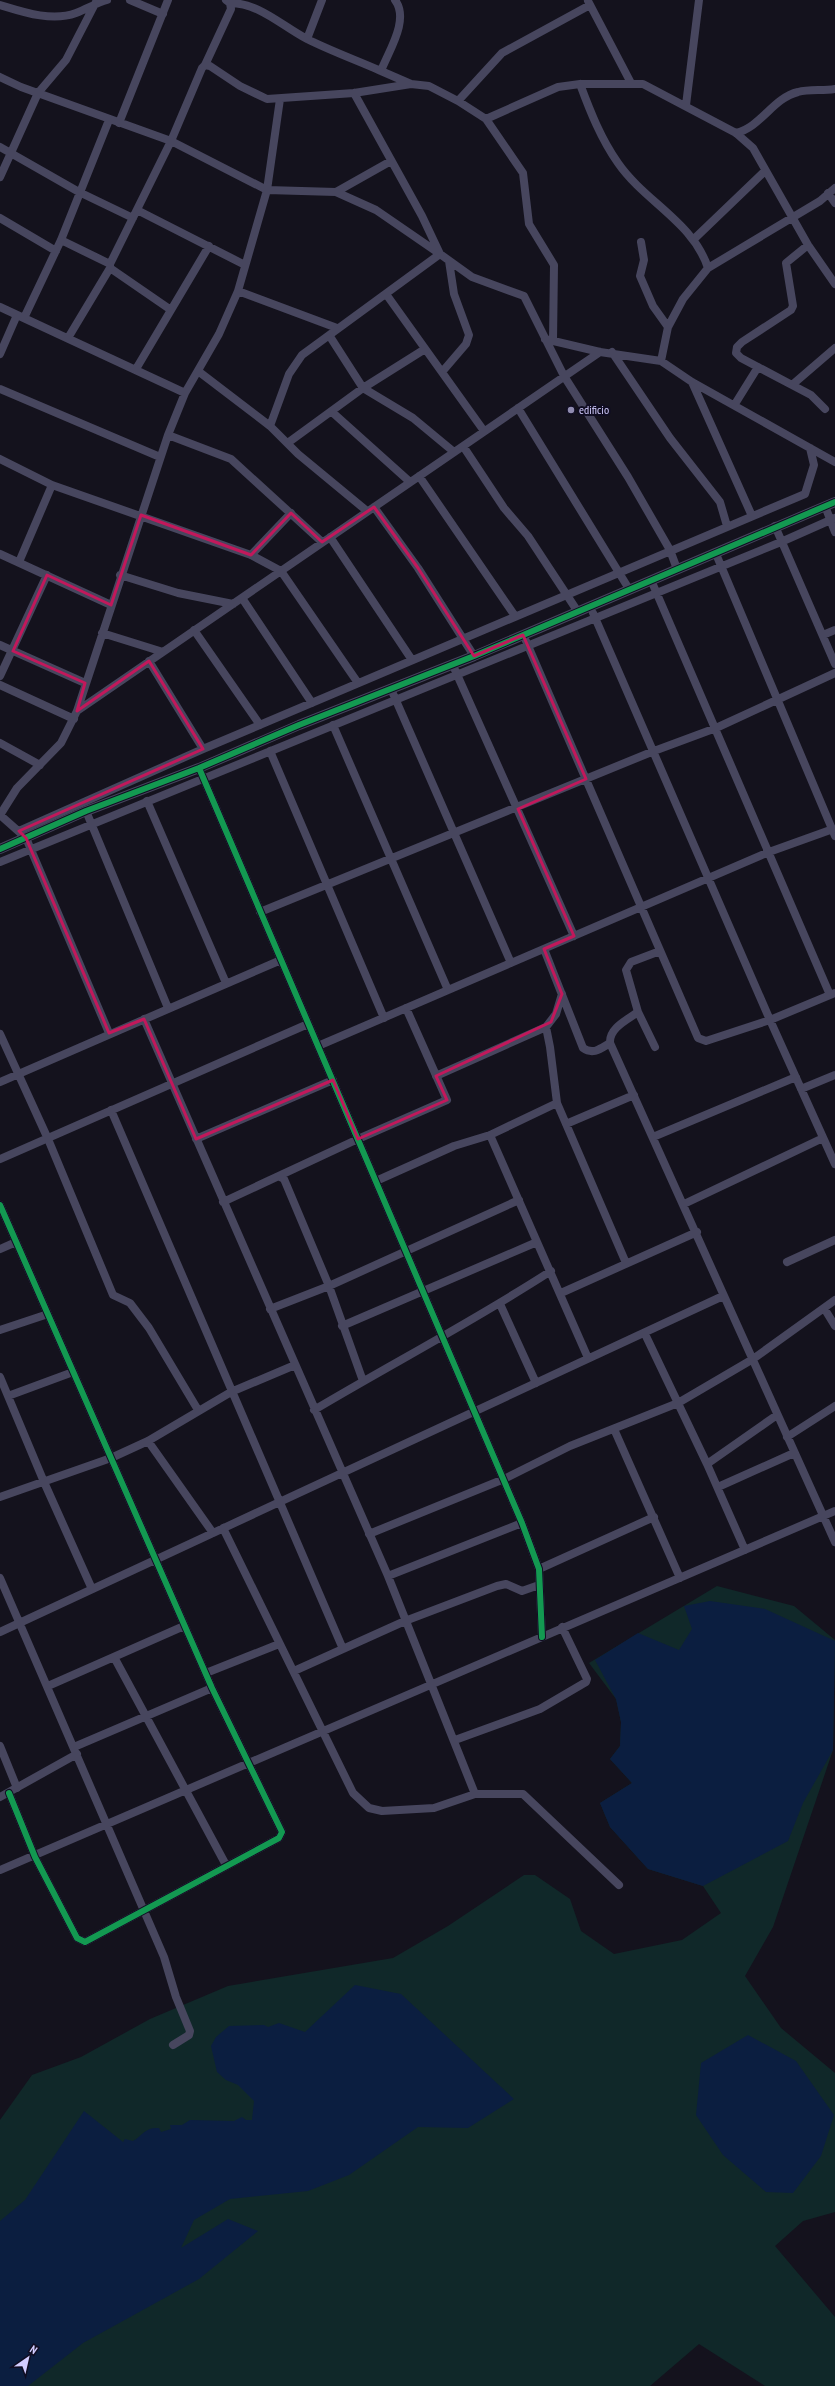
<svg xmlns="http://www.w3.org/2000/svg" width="835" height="2386" font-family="'PT Sans Narrow',sans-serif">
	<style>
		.green { fill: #102829 }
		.water { fill: #0b1e40 }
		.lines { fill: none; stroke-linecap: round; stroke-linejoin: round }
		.minor { stroke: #47465e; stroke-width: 8 }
		.tertiary { stroke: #47465e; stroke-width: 10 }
		.cycleway-casing { stroke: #100d22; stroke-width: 8 }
		.cycleway { stroke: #139951; stroke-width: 6 }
		.marked { fill: none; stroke: #c2185b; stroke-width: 3; stroke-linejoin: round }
		.poi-dot { fill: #908cb0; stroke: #100d22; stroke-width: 1.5 }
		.labels { text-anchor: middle; stroke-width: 4; stroke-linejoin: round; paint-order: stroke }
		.poi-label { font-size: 12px; fill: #d3cdff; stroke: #100d22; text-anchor: start }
	</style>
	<rect width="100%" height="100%" fill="#14121d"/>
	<path class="green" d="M717,1586L794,1606L835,1640L833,1750L773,1927L745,1976L781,2028L835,2073V2212L803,2221L775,2246L835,2317V2386H765L699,2344L650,2386H0V2120L32,2075L81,2057L150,2019L228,1986L393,1958L448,1926L524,1875H535L570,1899L581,1931L614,1954L682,1940L721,1913L703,1886L648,1869L610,1827L600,1803L632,1783L610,1759L620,1746L621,1722L616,1699L589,1663Z"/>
	<path class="water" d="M710,1601L765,1609L835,1641L833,1750L803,1803L788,1841L703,1886L648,1869L610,1827L600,1803L632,1783L610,1759L620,1746L621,1722L616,1699L595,1660L638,1633L679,1650L692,1629L684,1606Z
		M355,1985L401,1994L514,2099L468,2128L418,2127L349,2175L308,2191L230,2199L194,2220L181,2248L228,2219L258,2231L199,2279L83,2343L28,2386H0V2221L25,2200L84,2111L123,2142L125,2139L133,2141C143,2135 145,2127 159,2128L161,2132L171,2129L170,2125H182L190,2120L234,2121L242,2117L246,2120H252L254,2101L238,2085L226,2080L217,2072L211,2046L216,2037L229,2026L264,2025L268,2027L279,2023L305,2032Z
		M748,2035L796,2061L834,2115L821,2156L793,2193L766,2192L723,2155L696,2115L701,2063Z"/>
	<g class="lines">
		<path class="minor" d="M130,0L163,14
			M395,0C410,20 388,52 381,71L411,84
			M588,1L631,83
			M230,3C259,3 282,26 307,39C331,51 356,60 381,71
			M0,5C23,12 52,22 76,13C87,9 96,3 107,0
			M307,39L322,0
			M205,65L210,66L240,86L267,99L354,93L411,84L429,86L458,101L502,53L590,5
			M0,77L21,87L171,141L202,68L205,65L231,9L230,3L226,0
			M354,93L422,216L440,254L472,277L524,296L564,376L628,477L670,550L677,569
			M458,101L486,119L523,173L529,224L554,265L553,341
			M686,105L699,0
			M486,119L558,87L580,84H643L736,133L753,148L808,245L835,284
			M119,123L168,0
			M736,133C761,127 773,98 798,92C809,89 823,91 835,89
			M0,147L79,192L133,218
			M0,177L38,93L66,60L97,0
			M336,192L391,161
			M828,193L835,203
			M137,210L245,265
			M0,218L56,251
			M61,240L110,264
			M693,240L765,171
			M641,242L644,260L640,276L653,306L668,327
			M708,268L820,201L835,188
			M238,291L337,328
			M386,294L484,431
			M0,307L185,393
			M171,310L110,268V264L171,141L267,190L336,192L376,210L440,254L302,355L289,374L270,426
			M24,318L61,240L109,120
			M329,335L363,388L413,418L454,452
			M68,338L110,268
			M545,339L600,352L661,361L668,327L683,299L708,268C693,222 645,202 618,163C601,139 590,111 580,84
			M612,352L670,438L720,502L727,526
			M0,354L17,315
			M661,361L692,382L835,462
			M136,369L209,246
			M198,371L270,426L298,454L367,511
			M442,372L466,344L469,335L454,294L449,261
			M692,382L752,516
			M792,385L741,358L736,353L737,347L742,342L791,310L793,306L786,263L808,245
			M0,389L160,457
			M735,404L758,367
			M518,408L629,589
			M825,409L811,395L792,385L835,348
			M332,412L410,482
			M168,435L231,459L322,542
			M289,442L363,388L425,349
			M463,446L504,508L528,536L578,612
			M0,459L52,485L251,555L281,571L358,683
			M419,476L515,616
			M825,506L835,532
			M374,507L418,568L474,656
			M775,526L835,664
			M330,537L412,660
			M0,554L111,605
			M716,554L835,836
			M251,555L291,513
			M19,562L52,485
			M120,575L178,593L233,604
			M651,580L830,995
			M242,598L312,703
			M593,613L770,1020L835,1164
			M194,630L260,725
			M102,633L163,652
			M823,635L835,630
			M526,641L698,1038L706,1041L770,1020L835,993
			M0,645L85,683
			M149,661L203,749
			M455,670L574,936
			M0,676L47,575
			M0,685L74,719
			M391,689L511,963
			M77,711L600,352
			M333,725L448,990
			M0,743L40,765
			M270,751L384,1018
			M199,768L522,1523L539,1569L542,1637
			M147,801L226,983
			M86,811L168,1008
			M0,815L17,788L61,743L77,711L168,435L185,393L219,334L238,291L267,190L280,99
			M0,815L26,838L109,1033
			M19,831L203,749L805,494L814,465L810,448
			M0,862L781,542L835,518
			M260,912L654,751L716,728L835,673
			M544,949L583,1048C593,1055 600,1049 610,1043
			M660,951L631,962L626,970L638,1012C627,1020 609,1028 610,1043L835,1542
			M638,1012L655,1047
			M144,1019L388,1576L475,1794
			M546,1027L550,1047L557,1103L626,1263
			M0,1034L48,1139L113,1295L130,1303L149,1328L198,1410
			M318,1046L769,852L833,829
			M436,1076L546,1027L556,1014L562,994
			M0,1082L281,960
			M801,1089L835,1075
			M111,1110L343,1649
			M566,1124L634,1095
			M490,1135L588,1358
			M653,1137L796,1077
			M196,1139L333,1080
			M0,1159L308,1024
			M280,1177L284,1179L329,1286L363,1381
			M376,1181L454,1146L490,1135L557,1103
			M223,1202L358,1139L447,1100L406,1008
			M684,1204L823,1138
			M0,1205L212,1688L282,1832L279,1838L85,1942L77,1938L35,1857L9,1793
			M0,1249L16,1242
			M787,1262L835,1240
			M561,1293L697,1232
			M500,1304L536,1383
			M824,1308L835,1326
			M270,1309L329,1286L519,1200
			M342,1326L537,1242
			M0,1330L48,1314
			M645,1334L707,1464L745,1550
			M0,1377L44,1482L92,1589
			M8,1396L73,1372
			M314,1410C393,1363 474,1321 551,1271
			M614,1429L680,1578
			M787,1437L835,1406
			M148,1441L213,1533
			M707,1464L777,1415
			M718,1487L794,1453
			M0,1497L111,1458L148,1441L231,1392L295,1365
			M223,1528L353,1793L369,1808L382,1811L434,1808L475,1794H523L619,1885
			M369,1534L504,1479L570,1446L678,1403L753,1359L835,1300
			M539,1569L654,1517
			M388,1576L522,1523
			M0,1578L164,1957L176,1997L190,2031L189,2035L173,2045
			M0,1632L723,1296
			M114,1657L226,1865
			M294,1671L405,1621L497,1586L506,1584L522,1591L539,1585
			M206,1673L279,1644
			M48,1686L184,1626
			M455,1740L540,1709L586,1682L587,1679L562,1627
			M0,1746L17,1788
			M74,1747L212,1688
			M0,1797L77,1754
			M0,1870L835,1511"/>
		<path class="tertiary" d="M0,849L86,811L199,768L299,725L474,656L835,502"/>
		<defs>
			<path id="cycleway" d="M199,768L522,1523L539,1569L542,1637
				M0,849L86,811L199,768L299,725L474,656L835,502
				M0,1205L212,1688L282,1832L279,1838L85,1942L77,1938L35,1857L9,1793"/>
		</defs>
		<use href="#cycleway" class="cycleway-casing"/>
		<use href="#cycleway" class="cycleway"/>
	</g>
	<path class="marked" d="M374,507L418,568L474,656L523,635L586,779L518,809L574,936L544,949L562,994L551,1022L436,1076L447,1100L358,1139L333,1080L196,1139L144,1019L109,1033L26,838L19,831L203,749L149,661L77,711L85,683L13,651L47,575L111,605L141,515L251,555L291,513L322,542Z"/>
	<circle class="poi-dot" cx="571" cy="410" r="4"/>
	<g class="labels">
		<g class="poi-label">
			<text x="579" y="414">edificio</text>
		</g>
	</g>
	<g transform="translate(28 2358) rotate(34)" stroke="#100d22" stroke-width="3" paint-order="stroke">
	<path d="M0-3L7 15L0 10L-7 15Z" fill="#d3cdff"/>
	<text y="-6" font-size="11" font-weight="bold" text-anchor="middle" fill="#d3cdff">N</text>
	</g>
</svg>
